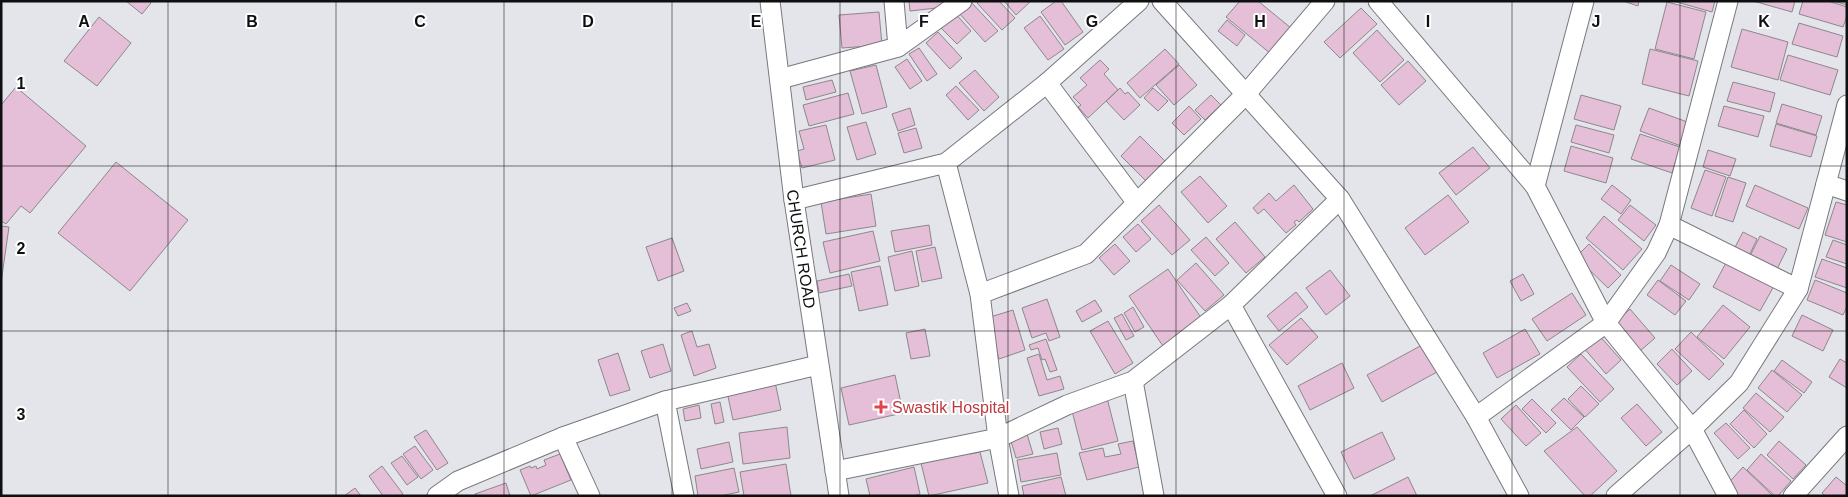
<svg xmlns="http://www.w3.org/2000/svg" width="1848" height="497" font-family="Arial,sans-serif">
	<style>
		.building { fill: #e5bed7; stroke: #8d888b }
		.lines { fill: none; stroke-linecap: round; stroke-linejoin: round }
		.minor-casing { stroke: #78797e; stroke-width: 21 }
		.minor { stroke: #fff; stroke-width: 19 }
		.grid { fill: none; stroke: #0e0f11; stroke-width: 1; stroke-opacity: 0.55 }
		.health-dot { fill: #e0444e; stroke: #fff; stroke-width: 2 }
		.labels { text-anchor: middle; stroke-width: 4; stroke-linejoin: round; paint-order: stroke }
		.street-label { font-size: 16px; fill: #0e0f11; stroke: #fff }
		.health-label { font-size: 16px; fill: #be3a42; stroke: #fff; text-anchor: start }
		.grid-label { font-size: 16px; text-anchor: middle; font-weight: bold; fill: #0e0f11; stroke: #fff; stroke-width: 4; stroke-linejoin: round; paint-order: stroke }
	</style>
	<rect width="100%" height="100%" fill="#e3e5ea"/>
	<path class="building" d="M126,1H149L151,3L142,14Z
		M909,1H953L954,6L910,11Z
		M979,1H999L1015,18L1002,30L977,3Z
		M1004,1H1031L1016,15Z
		M1056,1H1061L1083,32L1065,45L1041,12Z
		M1240,1H1258L1291,28L1271,54L1226,17Z
		M1623,1H1639L1638,6Z
		M1673,1H1715L1712,12Z
		M1753,1H1795L1792,12Z
		M1803,1H1828L1847,7V16L1843,27L1799,14Z
		M1833,1H1847V5Z
		M971,2L998,31L985,42L959,13Z
		M1667,2L1706,12L1694,59L1655,49Z
		M1361,8L1377,24L1340,58L1324,42Z
		M879,12L882,45L842,48L839,15Z
		M954,12L971,31L957,44L939,26Z
		M1040,16L1064,49L1048,60L1024,28Z
		M99,17L131,43L97,86L64,61Z
		M1227,20L1245,35L1237,46L1218,31Z
		M1799,23L1843,36L1837,57L1792,44Z
		M1742,29L1788,42L1778,80L1731,67Z
		M1377,30L1404,60L1380,82L1353,53Z
		M938,32L962,58L950,69L926,43Z
		M919,48L937,74L927,81L909,54Z
		M1165,49L1179,64L1140,98L1127,83Z
		M1650,49L1698,61L1689,96L1642,84Z
		M1788,55L1838,70L1830,95L1780,80Z
		M907,59L922,81L910,89L895,67Z
		M1100,60L1109,69L1104,74L1118,90L1088,118L1078,107L1081,105L1073,97L1087,85L1080,78Z
		M1408,61L1426,81L1399,105L1381,85Z
		M876,65L887,107L862,114L850,71Z
		M1179,65L1197,85L1174,105L1156,85Z
		M975,70L999,97L984,111L959,83Z
		M832,80L836,92L806,100L803,87Z
		M1733,82L1775,93L1770,112L1727,101Z
		M956,86L979,110L968,120L946,95Z
		M16,87L86,146L30,213L21,206L6,224L1,221V105Z
		M1120,88L1125,94L1128,92L1140,105L1124,120L1106,101Z
		M1153,88L1168,101L1158,111L1144,98Z
		M848,93L854,114L809,126L803,105Z
		M1211,95L1221,105L1205,120L1195,110Z
		M1581,95L1621,106L1614,130L1574,119Z
		M1782,104L1822,116L1816,135L1776,123Z
		M1189,106L1201,119L1184,135L1172,123Z
		M1724,106L1764,116L1758,137L1718,126Z
		M910,108L915,125L898,131L892,114Z
		M1649,108L1690,123L1681,146L1640,131Z
		M866,122L876,154L857,160L847,127Z
		M1776,124L1817,136L1811,157L1770,146Z
		M826,125L835,160L802,168L797,151L804,149L799,131Z
		M1576,125L1614,135L1609,153L1571,142Z
		M916,128L922,148L904,153L898,133Z
		M1640,134L1680,147L1672,173L1631,159Z
		M1140,136L1165,161L1146,181L1121,156Z
		M1571,146L1613,158L1606,183L1564,171Z
		M1473,147L1490,168L1456,195L1439,173Z
		M1708,150L1736,159L1730,176L1703,167Z
		M116,162L188,220L130,291L58,233Z
		M1705,170L1726,177L1712,216L1691,208Z
		M1200,176L1227,206L1208,223L1181,192Z
		M1728,177L1746,183L1733,222L1715,216Z
		M1294,185L1313,209L1299,222L1297,220L1294,222L1296,225L1286,233L1264,209L1258,214L1253,208L1269,193L1276,201Z
		M1612,185L1631,200L1621,214L1601,199Z
		M1755,185L1808,208L1799,229L1746,206Z
		M871,194L876,226L826,234L821,202Z
		M1448,195L1469,222L1425,255L1405,228Z
		M1836,202L1847,205V242L1825,235Z
		M1159,205L1190,240L1172,255L1141,221Z
		M1630,205L1656,225L1644,241L1618,220Z
		M1604,216L1642,249L1623,270L1586,238Z
		M1235,222L1265,257L1246,273L1216,239Z
		M1138,224L1151,239L1136,252L1123,237Z
		M929,225L932,245L895,252L891,231Z
		M1,226L9,227L1,283Z
		M873,231L880,261L830,273L823,242Z
		M1743,232L1757,239L1748,258L1733,251Z
		M1760,236L1787,249L1776,271L1749,258Z
		M1206,237L1229,263L1215,276L1191,250Z
		M672,238L684,271L658,281L646,247Z
		M1833,240L1847,245V264L1826,257Z
		M1115,244L1130,261L1114,275L1099,258Z
		M1589,244L1621,275L1608,288L1576,257Z
		M935,247L942,278L922,282L916,251Z
		M912,251L919,286L895,291L888,257Z
		M1822,259L1847,268V288L1815,277Z
		M1727,261L1774,286L1760,311L1713,287Z
		M1196,263L1224,295L1205,311L1177,280Z
		M1671,265L1700,284L1689,300L1660,281Z
		M880,266L888,305L859,311L851,272Z
		M1168,269L1204,322L1165,349L1129,296Z
		M1330,270L1350,296L1326,315L1306,288Z
		M849,274L852,286L819,293L817,281Z
		M1523,274L1534,294L1521,301L1510,281Z
		M1658,280L1686,301L1675,315L1647,295Z
		M1815,280L1847,293V307L1843,315L1807,300Z
		M1296,292L1308,307L1279,331L1267,316Z
		M1572,293L1586,315L1547,341L1532,319Z
		M1047,299L1060,337L1049,341L1046,333L1032,338L1022,308Z
		M1095,300L1102,311L1082,322L1076,311Z
		M687,303L691,311L678,316L674,308Z
		M1723,305L1750,327L1724,359L1697,337Z
		M1133,307L1144,327L1135,332L1124,313Z
		M1630,309L1655,338L1640,351L1615,323Z
		M1013,310L1025,350L999,359L987,318Z
		M1122,314L1134,336L1126,340L1114,318Z
		M1802,315L1833,330L1823,351L1792,336Z
		M1301,318L1318,337L1287,365L1269,345Z
		M1108,321L1133,363L1115,374L1090,331Z
		M925,329L930,356L911,359L906,333Z
		M1525,329L1540,354L1497,378L1483,353Z
		M692,331L697,347L709,344L716,368L694,376L681,335Z
		M1691,332L1724,364L1709,380L1675,349Z
		M1598,334L1621,360L1606,374L1583,347Z
		M1046,339L1057,370L1050,372L1045,359L1042,360L1038,348L1031,350L1029,345Z
		M663,344L671,371L650,378L641,351Z
		M1422,345L1437,372L1382,402L1367,375Z
		M1672,349L1692,371L1677,385L1657,364Z
		M618,353L630,390L610,396L598,360Z
		M1039,354L1047,380L1060,376L1064,389L1039,396L1027,358Z
		M1581,354L1614,389L1600,402L1567,367Z
		M1840,359L1847,363V388L1829,377Z
		M1782,360L1812,382L1804,393L1774,371Z
		M1342,363L1354,388L1310,410L1298,386Z
		M1772,370L1802,395L1787,412L1758,388Z
		M895,375L903,413L849,425L841,388Z
		M775,382L781,410L733,420L727,392Z
		M1581,386L1599,404L1585,417L1568,399Z
		M1756,393L1784,417L1770,432L1743,408Z
		M1107,398L1118,441L1082,450L1071,407Z
		M1564,398L1584,417L1571,430L1551,410Z
		M1532,399L1556,423L1546,433L1522,409Z
		M720,402L724,422L715,424L711,404Z
		M1637,404L1662,432L1646,446L1621,418Z
		M699,405L701,418L685,421L683,409Z
		M1516,405L1541,433L1526,446L1501,419Z
		M1744,410L1767,434L1754,448L1730,424Z
		M1726,423L1750,448L1738,459L1714,433Z
		M787,427L790,458L743,464L739,433Z
		M1577,427L1617,471L1590,496H1585L1544,451Z
		M1058,428L1062,444L1044,449L1040,432Z
		M426,430L448,463L437,470L414,437Z
		M1382,432L1395,459L1354,479L1341,452Z
		M1027,434L1033,454L1016,458L1010,438Z
		M1133,441L1139,467L1087,480L1079,453L1103,448L1105,457L1121,454L1118,444Z
		M1779,441L1806,465L1793,479L1767,455Z
		M729,442L733,462L701,469L697,449Z
		M415,446L433,470L421,479L403,454Z
		M969,452L970,454L980,452L988,483L929,496L921,463Z
		M1057,453L1061,475L1021,482L1017,460Z
		M560,454L571,480L531,496L520,470L530,466L531,468L536,466L537,469L546,465L544,460Z
		M1761,454L1791,481L1778,496H1775L1747,470Z
		M402,456L418,477L407,485L391,463Z
		M786,464L791,496H744L740,472Z
		M382,466L403,494L400,496H383L369,476Z
		M914,467L920,494L913,496H870L866,479Z
		M1743,467L1772,495L1771,496H1734L1725,487Z
		M734,468L739,492L720,496H698L695,476Z
		M1061,477L1066,496H1024L1022,486Z
		M1408,477L1417,496H1370Z
		M1836,477L1847,486V496H1825L1822,493Z
		M506,483L510,496H476L475,494Z
		M355,488L361,496H344Z"/>
	<g class="lines">
		<defs>
			<g id="minor">
				<path id="s1" d="M770,1L794,200L839,496"/>
				<path d="M894,1L898,47"/>
				<path d="M1162,1L1340,199L1476,417L1519,496"/>
				<path d="M1378,1L1535,186L1606,323L1692,429L1728,496"/>
				<path d="M780,79L898,47L962,1"/>
				<path d="M1047,83L1137,203"/>
				<path d="M946,163L980,294L998,438L1009,496"/>
				<path d="M1826,184L1847,191"/>
				<path d="M1535,186L1584,1"/>
				<path d="M794,200L946,163L1047,83L1139,1"/>
				<path d="M1669,225L1798,289"/>
				<path d="M980,294L1086,254L1246,94L1325,1"/>
				<path d="M1231,305L1337,496"/>
				<path d="M1133,381L1154,496"/>
				<path d="M665,401L684,496"/>
				<path d="M1476,417L1606,323L1656,253L1669,225L1728,1"/>
				<path d="M563,437L590,496"/>
				<path d="M835,471L998,438L1067,405L1133,381L1231,305L1340,199"/>
				<path d="M437,496L458,481L563,437L665,401L818,365"/>
				<path d="M1616,496L1692,429L1739,383L1798,289L1847,105"/>
				<path d="M1793,496L1847,436"/>
			</g>
		</defs>
		<use href="#minor" class="minor-casing"/>
		<use href="#minor" class="minor"/>
	</g>
	<path class="grid" d="M168,1V496M336,1V496M504,1V496M672,1V496M840,1V496M1008,1V496M1176,1V496M1344,1V496M1512,1V496M1680,1V496M1,166H1847M1,331H1847"/>
	<path class="health-dot" d="M878.5 399.5h5v5h5v5h-5v5h-5v-5h-5v-5h5z"/>
	<g class="labels">
		<g class="street-label">
			<text dy="6" stroke="none"><textPath href="#s1" startOffset="250">CHURCH ROAD</textPath></text>
		</g>
		<g class="health-label">
			<text x="892" y="413">Swastik Hospital</text>
		</g>
	</g>
	<g class="grid-label">
		<text x="84" y="27">A</text>
		<text x="252" y="27">B</text>
		<text x="420" y="27">C</text>
		<text x="588" y="27">D</text>
		<text x="756" y="27">E</text>
		<text x="924" y="27">F</text>
		<text x="1092" y="27">G</text>
		<text x="1260" y="27">H</text>
		<text x="1428" y="27">I</text>
		<text x="1596" y="27">J</text>
		<text x="1764" y="27">K</text>
		<text x="21" y="89">1</text>
		<text x="21" y="254">2</text>
		<text x="21" y="420">3</text>
	</g>
	<rect width="1848" height="497" fill="none" stroke="#0e0f11" stroke-width="5"/>
</svg>
